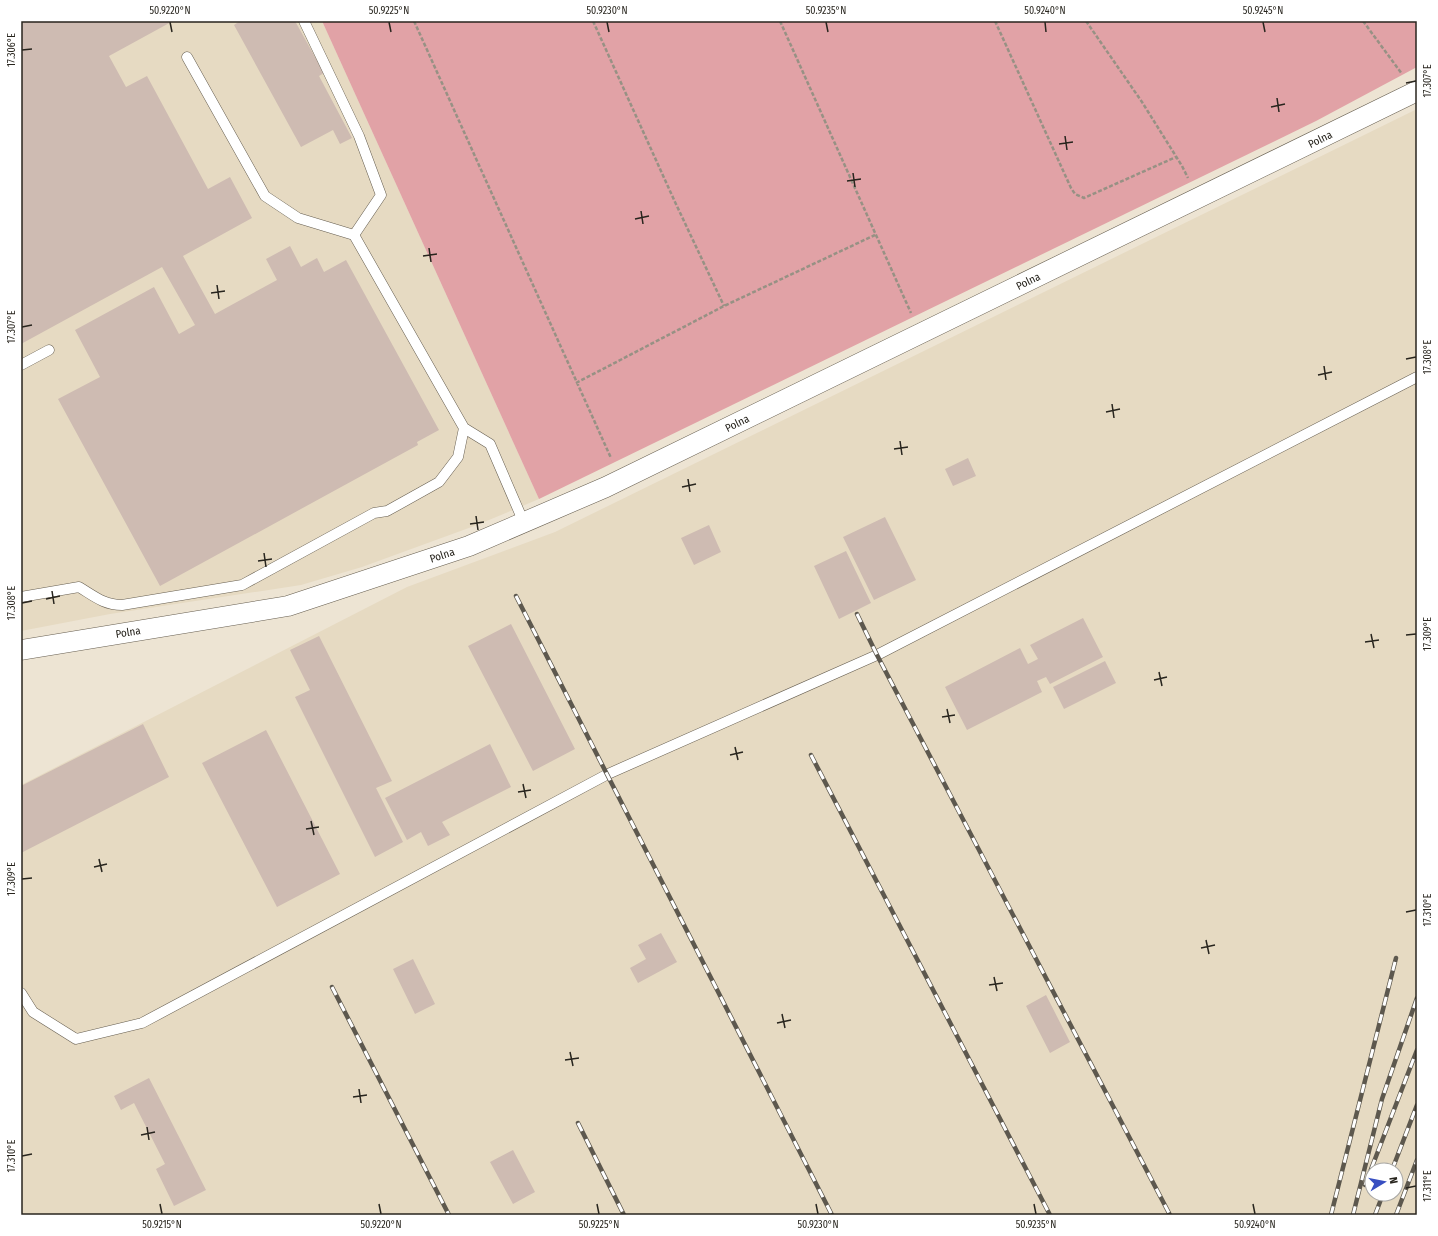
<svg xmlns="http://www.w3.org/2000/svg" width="1438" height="1236" font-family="'Fira Sans Condensed',sans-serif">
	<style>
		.built { fill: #e6dac2; fill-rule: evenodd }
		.green { fill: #e1a2a6 }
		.building { fill: #cebbb2 }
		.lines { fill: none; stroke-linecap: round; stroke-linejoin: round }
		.service-casing { stroke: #665e50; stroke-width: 11 }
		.minor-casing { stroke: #665e50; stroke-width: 21 }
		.path { stroke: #979184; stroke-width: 2.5; stroke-dasharray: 4 2; stroke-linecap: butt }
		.service { stroke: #fff; stroke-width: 10 }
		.minor { stroke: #fff; stroke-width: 20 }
		.rail-casing { stroke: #5d584e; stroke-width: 4.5 }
		.rail { stroke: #fff; stroke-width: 3; stroke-dasharray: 9; stroke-linecap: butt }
		.ticks { fill: none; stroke: #28251e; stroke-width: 1.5 }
		.labels { text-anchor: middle; stroke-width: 4; stroke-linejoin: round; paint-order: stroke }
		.street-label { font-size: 11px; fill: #28251e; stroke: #fff }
		.neatline { fill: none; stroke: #28251e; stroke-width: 1.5 }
		.ticks-label { font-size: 10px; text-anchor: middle; fill: #28251e }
	</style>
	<rect width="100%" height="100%" fill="#ede4d3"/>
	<path class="built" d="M21,21H322L539,499L477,525L362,567L301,585L110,614L21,631Z
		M1417,109V1215H21V785L407,587L555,532ZM1372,1170H1396V1194H1372Z"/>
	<path class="green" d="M322,21H1417V67L1316,121L539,499Z"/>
	<path class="building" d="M21,21H173L109,56L126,87L147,76L208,189L230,177L252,218L183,256L215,314L277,280L266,259L290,246L301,267L317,258L324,272L346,260L439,430L417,442L418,445L160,586L58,399L100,377L75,330L154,287L179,334L195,325L162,267L21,344Z
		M240,21H295L324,73L319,76L352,138L340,144L333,130L301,147L234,25Z
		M968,458L976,476L953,486L945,469Z
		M885,517L916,580L874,600L843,537Z
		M709,525L721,552L694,565L681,538Z
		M846,551L871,603L839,619L814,566Z
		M1083,618L1103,657L1050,684L1046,677L1037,681L1042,692L967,730L945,687L1020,648L1028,664L1038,659L1030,645Z
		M511,624L575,749L533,771L468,646Z
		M319,636L392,781L376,788L403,842L375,857L295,697L310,690L290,650Z
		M1105,661L1116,683L1064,709L1053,687Z
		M143,724L169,777L21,853V786Z
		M266,730L340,874L277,907L202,763Z
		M490,744L511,787L442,822L450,835L428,846L421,832L407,840L385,798Z
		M661,933L677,962L638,983L630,968L646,959L638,945Z
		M413,959L435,1004L415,1014L393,969Z
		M1046,995L1070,1042L1050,1053L1026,1006Z
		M149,1078L206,1190L174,1206L156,1169L165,1164L134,1103L121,1110L114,1096Z
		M513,1150L535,1192L513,1204L490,1162Z"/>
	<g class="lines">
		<defs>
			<path id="service" d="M304,21L359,136L381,195L354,235
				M21,365L49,350
				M464,428L490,444L524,523
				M21,597L79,587C94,596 104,605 122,605L242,585L374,513L387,511L439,482L458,457L464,428L354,235L298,218L265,196L187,57
				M21,993L33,1012L76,1039L142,1023L608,774L877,655L1417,377"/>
			<path id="minor" d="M21,650L288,606L469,546L606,487L1417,91"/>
		</defs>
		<use href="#service" class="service-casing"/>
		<use href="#minor" class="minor-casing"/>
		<path class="path" d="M414,21L611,458
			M593,21L675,202L724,306
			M780,21L911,313
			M995,21L1071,188L1075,194L1084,198L1176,157
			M1086,21L1142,102L1182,166L1188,178
			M1363,21L1402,74
			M576,383L724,306L875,235"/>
		<use href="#service" class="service"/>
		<use href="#minor" class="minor"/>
		<defs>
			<path id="rail" d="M516,596L832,1215
				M857,614L877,655L1170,1215
				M811,755L1050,1215
				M332,987L449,1215
				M578,1123L624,1215
				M1392,1170L1417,1105
				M1365,1185L1417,1050
				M1331,1215L1396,958
				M1353,1215L1382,1099L1417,998
				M1375,1215L1383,1194
				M1396,1215L1417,1160"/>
		</defs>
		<use href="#rail" class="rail-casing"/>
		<use href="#rail" class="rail"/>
	</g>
	<path class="ticks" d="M170,22L172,32M389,22L391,32M607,22L609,32M826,22L828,32M1045,22L1046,32M1263,22L1265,32M22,50L32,49M1406,83L1416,81M1277,98L1279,112M1271,107L1285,104M1065,136L1067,150M1059,144L1073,142M853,173L855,187M847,181L861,179M641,211L643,224M635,219L649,216M429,248L431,262M423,256L437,254M217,285L219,299M211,293L225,291M22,327L32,325M1406,359L1416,357M1324,366L1326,380M1318,375L1332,372M1112,404L1114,418M1106,412L1120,409M900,441L902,455M894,449L908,447M688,479L690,492M682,487L696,484M476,516L478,530M470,524L484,522M264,553L266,567M258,561L272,559M52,591L54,604M46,599L60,596M22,603L32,601M1371,634L1374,648M1406,635L1416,634M1365,642L1379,640M1159,672L1162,686M1154,680L1167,677M947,709L950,723M942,717L955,715M735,747L738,760M730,755L743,752M523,784L526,798M518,792L531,790M311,821L314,835M306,829L319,827M99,859L102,872M94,867L107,864M22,879L32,878M1406,912L1416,910M1206,940L1209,954M1201,948L1215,945M994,977L997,991M989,985L1003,983M782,1014L785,1028M777,1023L791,1020M570,1052L573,1066M565,1060L579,1058M359,1089L361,1103M353,1097L367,1095M147,1127L149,1140M141,1135L155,1132M22,1156L32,1154M1406,1188L1416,1186M160,1204L162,1214M379,1204L381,1214M597,1204L599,1214M816,1204L818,1214M1034,1204L1036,1214M1253,1204L1255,1214"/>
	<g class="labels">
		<g class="street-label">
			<text transform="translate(1320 139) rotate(-26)" y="4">Polna</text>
			<text transform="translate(1028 281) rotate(-26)" y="4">Polna</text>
			<text transform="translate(737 423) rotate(-26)" y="4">Polna</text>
			<text transform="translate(442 555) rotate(-18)" y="4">Polna</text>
			<text transform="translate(128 632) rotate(-9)" y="4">Polna</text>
		</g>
	</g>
	<rect width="1438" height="1236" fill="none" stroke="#ffffff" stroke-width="44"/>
	<g transform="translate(1384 1182) rotate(80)"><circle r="19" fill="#ffffff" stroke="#a9a8a5"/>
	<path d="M0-3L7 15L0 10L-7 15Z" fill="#384fc1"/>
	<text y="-6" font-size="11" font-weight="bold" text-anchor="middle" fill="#28251e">N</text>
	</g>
	<rect x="22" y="22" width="1394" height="1192" class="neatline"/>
	<g class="ticks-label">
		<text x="170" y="14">50.9220°N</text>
		<text x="389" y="14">50.9225°N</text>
		<text x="607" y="14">50.9230°N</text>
		<text x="826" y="14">50.9235°N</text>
		<text x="1045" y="14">50.9240°N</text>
		<text x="1263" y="14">50.9245°N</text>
		<text transform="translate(11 50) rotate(-90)" y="4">17.306°E</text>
		<text transform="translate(1427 81) rotate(-90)" y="4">17.307°E</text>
		<text transform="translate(11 327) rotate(-90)" y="4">17.307°E</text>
		<text transform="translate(1427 357) rotate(-90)" y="4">17.308°E</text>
		<text transform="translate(11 603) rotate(-90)" y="4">17.308°E</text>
		<text transform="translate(1427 634) rotate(-90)" y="4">17.309°E</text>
		<text transform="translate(11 879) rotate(-90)" y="4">17.309°E</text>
		<text transform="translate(1427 910) rotate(-90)" y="4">17.310°E</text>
		<text transform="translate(11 1156) rotate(-90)" y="4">17.310°E</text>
		<text transform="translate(1427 1186) rotate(-90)" y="4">17.311°E</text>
		<text x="162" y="1228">50.9215°N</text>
		<text x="381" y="1228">50.9220°N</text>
		<text x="599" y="1228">50.9225°N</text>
		<text x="818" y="1228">50.9230°N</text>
		<text x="1036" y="1228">50.9235°N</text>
		<text x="1255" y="1228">50.9240°N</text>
	</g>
</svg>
